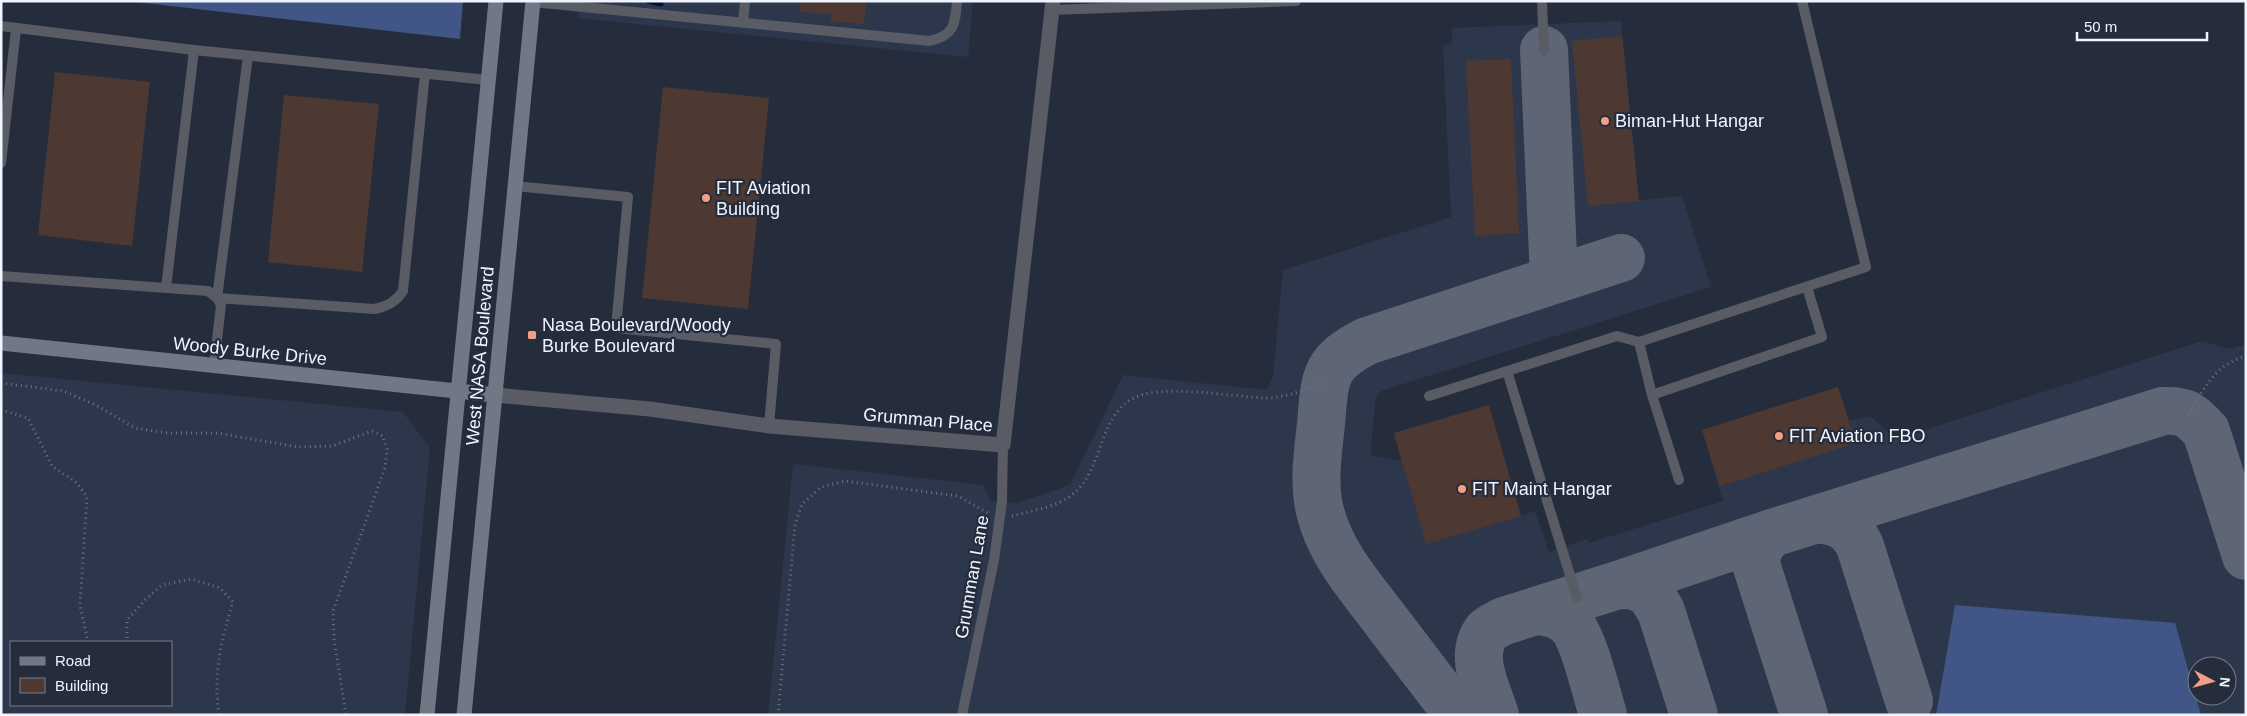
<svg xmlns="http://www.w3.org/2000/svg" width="2247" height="716" font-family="Helvetica,sans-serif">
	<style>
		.built { fill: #2d374c; fill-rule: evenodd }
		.forest { fill: #415687 }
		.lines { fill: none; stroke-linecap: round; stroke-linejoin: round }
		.stream { stroke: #040e39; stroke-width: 5 }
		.taxiway { stroke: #5e6574; stroke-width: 48 }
		.building { fill: #4d3932 }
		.path { stroke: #6d7381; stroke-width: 3; stroke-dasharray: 1 4; stroke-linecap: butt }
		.lane { stroke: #595c65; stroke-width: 10 }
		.street { stroke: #595c65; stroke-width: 15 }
		.secondary { stroke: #717784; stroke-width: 15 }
		.poi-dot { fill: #f39f85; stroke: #252c3c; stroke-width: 2 }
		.labels { text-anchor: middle; stroke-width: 4.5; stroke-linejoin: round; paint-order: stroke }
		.poi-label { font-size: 18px; fill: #eff4ff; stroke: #252c3c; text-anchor: start }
		.street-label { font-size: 18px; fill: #eff4ff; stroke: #252c3c }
	</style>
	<rect width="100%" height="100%" fill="#252c3c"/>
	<path class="built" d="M579,1H973L968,57L577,18Z
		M1621,21L1639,200L1682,196L1711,287L1381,391L1376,397L1370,455L1401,461L1394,433L1489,405L1521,516L1535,511L1549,552L1587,539L1589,543L1723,501L1702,430L1838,387L1849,421L1870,416L1896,439L2202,341L2229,349L2246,344V715H768L793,464L983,485L991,501L1017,503L1070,485L1123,375L1267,390L1273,376L1283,270L1451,217L1443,45L1452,44V28ZM2197,666H2227V696H2197Z
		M1,373L403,412L430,448L405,715H1ZM11,642H171V705H11Z"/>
	<path class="forest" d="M127,1H463L460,39Z
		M1955,605L2175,623L2201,715H1936Z"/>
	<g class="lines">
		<path class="stream" d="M648,1L661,4"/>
		<path class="taxiway" d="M1544,50L1554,279
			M1817,519C1838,521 1851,527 1860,546L1909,701
			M1772,533C1761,543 1757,549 1756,564L1804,715
			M1618,585C1643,585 1649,590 1661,611L1694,715
			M1536,611C1549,612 1559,614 1569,623C1583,635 1597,695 1603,715
			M1458,715C1433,682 1408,650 1384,618C1358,584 1330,552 1320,511C1313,482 1318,452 1321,424C1325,378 1323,363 1367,341L1621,258
			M1495,715C1487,689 1468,656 1487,631C1491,627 1498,624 1504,621L1618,585L1772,533L2163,411C2185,410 2190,414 2206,431L2246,556"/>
	</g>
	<path class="building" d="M800,1H867L864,24L830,21L831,14L799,12Z
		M1622,36L1639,201L1588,206L1572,41Z
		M1511,59L1519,233L1475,236L1466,61Z
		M55,72L150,82L132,246L38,235Z
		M663,87L769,98L748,309L642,298Z
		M284,95L379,104L362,272L268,262Z
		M1838,387L1856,443L1720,486L1702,430Z
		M1489,405L1521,516L1426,544L1394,433Z"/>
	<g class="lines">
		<path class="path" d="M1,383L63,391L96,405L135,428L167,433H217L298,447L332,446L372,431L383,436L387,449L385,468L333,611L334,639L346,715
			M1,410L28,418L52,466L77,483L87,497L80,605L88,642
			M2188,415C2205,388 2213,366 2246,356
			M1012,516C1032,511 1057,507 1073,494C1102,471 1098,421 1130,400C1159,382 1230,397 1265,398C1286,398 1305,389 1324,383
			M130,642L127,638V620L146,599L162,585L191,579L220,588L233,602C221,641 213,673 219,715
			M778,715L795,525L802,504L821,487L845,481L958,496L988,513"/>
		<path class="lane" d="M1542,1L1544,50
			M532,2L930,41C955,35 955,24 957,1
			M1052,10L1296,1
			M743,23L745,1
			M1,26L194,50L488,80
			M248,56L217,298L374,309C386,307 396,302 403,291L425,73
			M1,163L16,29
			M515,186L628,197L616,328L776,344L769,426
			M1,276L208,291L217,298L221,305L214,366
			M166,288L194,50
			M1639,342L1652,395
			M1507,371L1577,598
			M1429,396L1617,336L1639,342L1866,267L1802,1
			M1679,480L1652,395L1822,337L1807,287
			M962,715L994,560L1002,501L1003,445"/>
		<path class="street" d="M495,395L650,409L769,426L1003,445L1053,1"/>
		<path class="secondary" d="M1,343L495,395
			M427,715L496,1
			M464,715L533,1"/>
	</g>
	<g class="poi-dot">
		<circle cx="1605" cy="121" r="5"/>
		<circle cx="706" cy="198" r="5"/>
		<rect x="527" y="330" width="10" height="10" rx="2.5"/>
		<circle cx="1779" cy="436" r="5"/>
		<circle cx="1462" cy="489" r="5"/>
	</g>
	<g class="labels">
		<g class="poi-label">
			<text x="1615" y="127">Biman-Hut Hangar</text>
			<text x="716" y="194">FIT Aviation<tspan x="716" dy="21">Building</tspan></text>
			<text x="542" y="331">Nasa Boulevard/Woody<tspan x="542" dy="21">Burke Boulevard</tspan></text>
			<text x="1789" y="442">FIT Aviation FBO</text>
			<text x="1472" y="495">FIT Maint Hangar</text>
		</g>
		<g class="street-label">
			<text transform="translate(250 351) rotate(6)" y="6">Woody Burke Drive</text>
			<text transform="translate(480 356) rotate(-85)" y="6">West NASA Boulevard</text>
			<text transform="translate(928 420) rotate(5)" y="6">Grumman Place</text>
			<text transform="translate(972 577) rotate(-80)" y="6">Grumman Lane</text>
		</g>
	</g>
	<rect width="2247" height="716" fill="none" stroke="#eff4ff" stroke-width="5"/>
	<rect x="10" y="641" width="162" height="65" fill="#252c3c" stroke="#767c8a"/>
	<rect x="20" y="657" width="25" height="8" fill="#717784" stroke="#767c8a"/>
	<text x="55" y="666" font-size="15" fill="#eff4ff">Road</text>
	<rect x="20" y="678" width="25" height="15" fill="#4d3932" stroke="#767c8a"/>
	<text x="55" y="691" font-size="15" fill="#eff4ff">Building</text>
	<g transform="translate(2212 681) rotate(96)"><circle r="24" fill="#252c3c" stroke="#767c8a"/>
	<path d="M0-4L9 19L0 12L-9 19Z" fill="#f39f85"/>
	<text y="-8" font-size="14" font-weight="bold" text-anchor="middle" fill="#eff4ff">N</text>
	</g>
	<path d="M2077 32v8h130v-8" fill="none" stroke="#eff4ff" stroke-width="2.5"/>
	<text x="2084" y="32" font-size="15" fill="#eff4ff" stroke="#252c3c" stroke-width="4" paint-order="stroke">50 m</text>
</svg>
